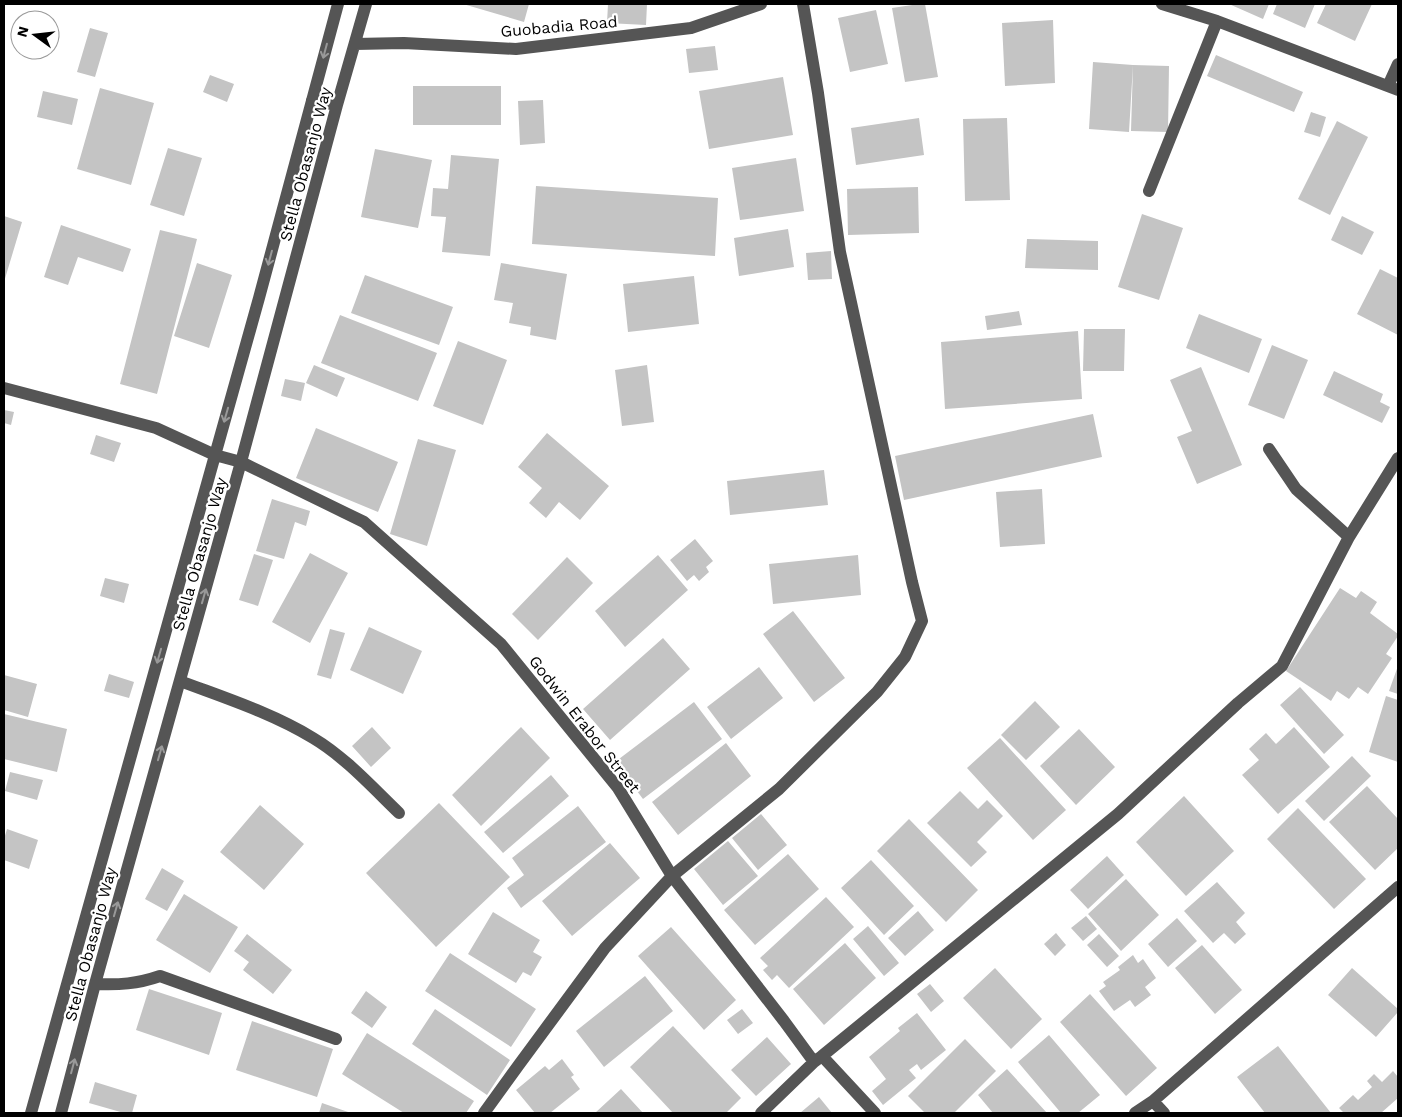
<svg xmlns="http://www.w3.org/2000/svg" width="1402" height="1117" font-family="'Work Sans',sans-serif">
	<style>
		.building { fill: #c4c4c4 }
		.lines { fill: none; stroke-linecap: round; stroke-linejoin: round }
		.minor { stroke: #555; stroke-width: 12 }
		.oneway { stroke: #999 }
		.labels { text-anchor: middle; stroke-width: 4.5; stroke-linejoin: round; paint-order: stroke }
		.street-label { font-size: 16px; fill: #000; stroke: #fff }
	</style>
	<rect width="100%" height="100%" fill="#fff"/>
	<path class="building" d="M463,4H529L524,22Z
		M608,4H647L646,25L607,23Z
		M919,4H925L938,77L905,82L892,8Z
		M1229,4H1269L1263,19Z
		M1277,4H1315L1305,28L1273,14Z
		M1326,4H1372L1355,41L1317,23Z
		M876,10L888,64L850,72L838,18Z
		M1053,20L1055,83L1005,86L1002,23Z
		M90,28L108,33L95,77L77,72Z
		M715,46L718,70L689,73L686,49Z
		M1216,55L1303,92L1294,112L1207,76Z
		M1093,62L1133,65L1129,132L1089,129Z
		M1133,65L1169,66L1168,132L1131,131Z
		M210,75L234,84L227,102L203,92Z
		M783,77L793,135L709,149L699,91Z
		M413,86H501V125H413Z
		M100,88L154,103L131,185L77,169Z
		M43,91L78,99L72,125L37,117Z
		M543,100L545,143L520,145L518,101Z
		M1311,112L1326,117L1320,137L1304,132Z
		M919,118L924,155L856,165L851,128Z
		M1007,118L1010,200L965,201L963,119Z
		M1337,121L1368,137L1330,215L1298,199Z
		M168,148L202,158L184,216L150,205Z
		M375,149L432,160L418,228L361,217Z
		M451,155L499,159L490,256L442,252L446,217L431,216L433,188L448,189Z
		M796,158L804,211L740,220L732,168Z
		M536,186L718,198L715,256L532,244Z
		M918,187L919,233L848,235L847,189Z
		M1142,214L1183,228L1159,300L1118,287Z
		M4,216L22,222L4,282Z
		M1342,216L1374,232L1362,255L1331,240Z
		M61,225L131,249L123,272L78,257L68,285L44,277Z
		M788,229L794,267L739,276L734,238Z
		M160,230L197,239L157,394L120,384Z
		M1027,239L1098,241V270L1025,268Z
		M831,251L832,279L808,280L806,253Z
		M197,263L232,275L209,348L174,336Z
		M501,263L567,274L556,340L530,335L531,327L509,323L513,303L494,300Z
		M1380,269L1398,278V335L1357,314Z
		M365,275L453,307L439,345L351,313Z
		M694,276L699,324L628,332L623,284Z
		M1019,311L1022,325L987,330L985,316Z
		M1199,314L1262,339L1249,373L1186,348Z
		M340,315L437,353L418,401L321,363Z
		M1084,329H1125L1124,371H1083Z
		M1078,331L1082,399L945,409L941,342Z
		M458,341L507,360L483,425L433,406Z
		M1272,345L1308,360L1284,419L1248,405Z
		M314,365L345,378L337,397L306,383Z
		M647,365L654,422L622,426L615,370Z
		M1201,367L1242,465L1197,484L1177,437L1192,431L1170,380Z
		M1334,371L1383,394L1380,402L1390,407L1382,423L1323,395Z
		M285,379L305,383L301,401L281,396Z
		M4,410L14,412L11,425L4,423Z
		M1093,414L1102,457L904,500L895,456Z
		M316,428L398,462L378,512L296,478Z
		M547,433L609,486L580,520L559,502L546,518L529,503L542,488L518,467Z
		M96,435L121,443L114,462L90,454Z
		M418,439L456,450L427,546L390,534Z
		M824,470L828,505L730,515L727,481Z
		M1042,489L1045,544L1000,547L996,492Z
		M272,499L310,511L306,526L295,522L284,559L256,551Z
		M695,539L713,561L706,567L709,572L699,581L694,575L687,581L670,560Z
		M310,553L348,573L310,643L272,622Z
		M254,554L273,560L258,606L239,600Z
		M658,555L688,590L625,647L595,611Z
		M858,555L861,595L773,604L769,564Z
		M567,557L593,583L538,640L512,614Z
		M105,578L129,584L124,603L100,596Z
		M1340,588L1356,598L1361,591L1377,602L1370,613L1398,634V636L1386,654L1392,658L1368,694L1358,687L1349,699L1337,691L1331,701L1286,671Z
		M793,611L845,678L814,702L763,634Z
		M369,627L422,651L403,694L350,670Z
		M330,629L345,633L331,679L317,675Z
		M663,638L690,669L610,740L583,709Z
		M1398,666V694L1389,691Z
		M759,667L783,698L731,739L707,707Z
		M109,674L134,682L129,698L104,691Z
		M4,675L37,684L28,717L4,710Z
		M1300,687L1344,735L1324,754L1280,705Z
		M1386,696L1398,700V762L1369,752Z
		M1035,701L1060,727L1026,760L1001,735Z
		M694,702L722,739L643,799L615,762Z
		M4,714L67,729L57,772L4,759Z
		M372,727L391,748L371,767L352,746Z
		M521,727L550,758L481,826L452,795Z
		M1294,727L1330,767L1278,814L1242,775L1259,760L1249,749L1266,733L1276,744Z
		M1079,729L1115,767L1076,805L1040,766Z
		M1000,738L1066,810L1033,840L967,768Z
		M726,743L751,776L678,835L652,802Z
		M1352,756L1371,776L1324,821L1305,801Z
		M10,772L43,780L37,800L5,791Z
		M551,775L569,796L503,853L484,832Z
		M1367,786L1398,819V848L1375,870L1329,822Z
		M960,791L978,809L987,800L1003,816L977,842L987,852L971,867L927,823Z
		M1184,796L1234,851L1186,896L1136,842Z
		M439,803L510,877L436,947L366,873Z
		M260,805L304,844L264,890L220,852Z
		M578,806L606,842L521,908L507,888L524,875L512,858Z
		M1298,808L1366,879L1334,909L1267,839Z
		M761,814L787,845L758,870L732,838Z
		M909,819L978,890L946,922L877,851Z
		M7,829L38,840L29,869L4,860V839Z
		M728,841L758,876L723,905L694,869Z
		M610,843L640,878L572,936L542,901Z
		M788,854L819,889L755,945L724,910Z
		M1107,856L1124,875L1088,909L1070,890Z
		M871,860L914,906L884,935L841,888Z
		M162,868L184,881L167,911L145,899Z
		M1126,879L1159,915L1121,951L1088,914Z
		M1217,882L1245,913L1236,922L1246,934L1235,944L1224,933L1213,943L1184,911Z
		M184,894L238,927L210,973L156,940Z
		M826,897L854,927L789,988L777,975L772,980L763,970L768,966L760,958Z
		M918,911L934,930L905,956L888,938Z
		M493,912L540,940L533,952L542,957L531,976L523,972L516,983L468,954Z
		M1086,916L1097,929L1083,941L1071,928Z
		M1177,918L1197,941L1168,967L1148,944Z
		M868,926L899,963L884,976L853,939Z
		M671,927L736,1000L704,1030L638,956Z
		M1056,933L1066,945L1055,956L1044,944Z
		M247,934L292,970L273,994L243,970L249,962L234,951Z
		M1099,934L1119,956L1107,967L1087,945Z
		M845,943L876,978L824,1025L793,989Z
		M1202,945L1242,990L1215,1014L1175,968Z
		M450,953L536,1009L511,1047L425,991Z
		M1133,955L1138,963L1143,959L1156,978L1145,987L1151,995L1135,1007L1130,1000L1114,1011L1099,991L1106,986L1103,982L1120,970L1118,967Z
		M995,968L1042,1019L1011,1049L963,998Z
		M1352,968L1398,1009V1012L1376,1037L1328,995Z
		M645,976L673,1011L604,1067L576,1031Z
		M930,984L944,1001L931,1012L917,994Z
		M149,989L222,1013L209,1055L136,1030Z
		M366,991L387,1007L372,1028L351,1013Z
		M1090,994L1157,1068L1126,1096L1060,1022Z
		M435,1009L510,1060L487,1095L412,1044Z
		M742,1009L753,1023L738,1034L727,1020Z
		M917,1013L946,1050L921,1070L917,1064L909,1070L916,1078L883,1105L872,1091L886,1079L869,1057L900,1031L898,1028Z
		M252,1021L333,1049L317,1097L236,1070Z
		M673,1026L741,1098L726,1113H673L630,1067Z
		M367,1033L474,1101L466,1113H404L342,1074Z
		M1049,1035L1100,1095L1078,1113H1061L1018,1062Z
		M767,1037L791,1064L756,1096L731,1070Z
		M965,1039L996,1071L954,1113H925L908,1096Z
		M1278,1046L1331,1113H1265L1237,1077Z
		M562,1059L574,1075L571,1077L580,1089L550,1113H535L516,1090L545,1066L549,1070Z
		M1007,1069L1047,1113H993L978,1095Z
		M1393,1071L1398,1077V1098L1381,1113H1344L1339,1108L1353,1095L1358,1100L1372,1087L1367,1081L1374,1074L1382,1082Z
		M95,1082L137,1095L132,1113H124L89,1103Z
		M621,1089L643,1113H595Z
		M819,1097L832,1113H800Z
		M322,1103L351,1113H319Z"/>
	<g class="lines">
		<path class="minor" d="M1162,4L1217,21L1398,90
			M355,44L404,43L516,49L691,28L761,4
			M1388,86L1398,64
			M312,100L337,105
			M1149,191L1217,21
			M4,388L156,428L215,455L241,462L364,522L501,644L618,788L672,876L784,1021L814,1062L822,1056L875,1113
			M1269,449L1296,489L1349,537
			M180,681C225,698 272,713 313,738C345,757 372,787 399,813
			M95,984C119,985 137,984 160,976L336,1039
			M822,1056L1118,814L1238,703L1282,666L1349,537L1398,458
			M1153,1101L1164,1113
			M31,1113L259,298L338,4
			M61,1113L95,984L241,462L337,105L366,4
			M484,1113L518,1066L605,948L672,876L779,789L877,692L905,657L922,621L912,582L840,252L818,93L803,4
			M761,1113L814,1062
			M1135,1113L1153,1101L1398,887"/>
	</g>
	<defs><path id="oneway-shaft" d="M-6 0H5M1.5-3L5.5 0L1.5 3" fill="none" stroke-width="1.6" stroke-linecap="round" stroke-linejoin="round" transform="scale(1.25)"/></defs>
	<g class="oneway">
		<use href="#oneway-shaft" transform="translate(325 51) rotate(105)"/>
		<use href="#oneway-shaft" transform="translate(270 258) rotate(105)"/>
		<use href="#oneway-shaft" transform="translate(226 415) rotate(106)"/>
		<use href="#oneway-shaft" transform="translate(204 596) rotate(-74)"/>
		<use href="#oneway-shaft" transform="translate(159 656) rotate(106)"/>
		<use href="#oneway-shaft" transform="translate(160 753) rotate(-74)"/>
		<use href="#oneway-shaft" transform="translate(116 909) rotate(-74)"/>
		<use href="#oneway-shaft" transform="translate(73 1066) rotate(-75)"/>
	</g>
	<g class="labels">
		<g class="street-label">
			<text transform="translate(559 26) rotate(-5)" y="6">Guobadia Road</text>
			<text transform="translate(305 164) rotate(-75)" y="6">Stella Obasanjo Way</text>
			<text transform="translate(199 554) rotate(-74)" y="6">Stella Obasanjo Way</text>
			<text transform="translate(585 724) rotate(52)" y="6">Godwin Erabor Street</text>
			<text transform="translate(90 944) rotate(-75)" y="6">Stella Obasanjo Way</text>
		</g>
	</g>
	<rect width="1402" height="1117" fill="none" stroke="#000000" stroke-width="10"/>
	<g transform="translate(35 35) rotate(285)"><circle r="24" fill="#ffffff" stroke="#999999"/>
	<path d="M0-4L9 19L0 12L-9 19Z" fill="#000000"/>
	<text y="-8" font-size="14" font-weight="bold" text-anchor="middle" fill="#000000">N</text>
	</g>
</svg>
